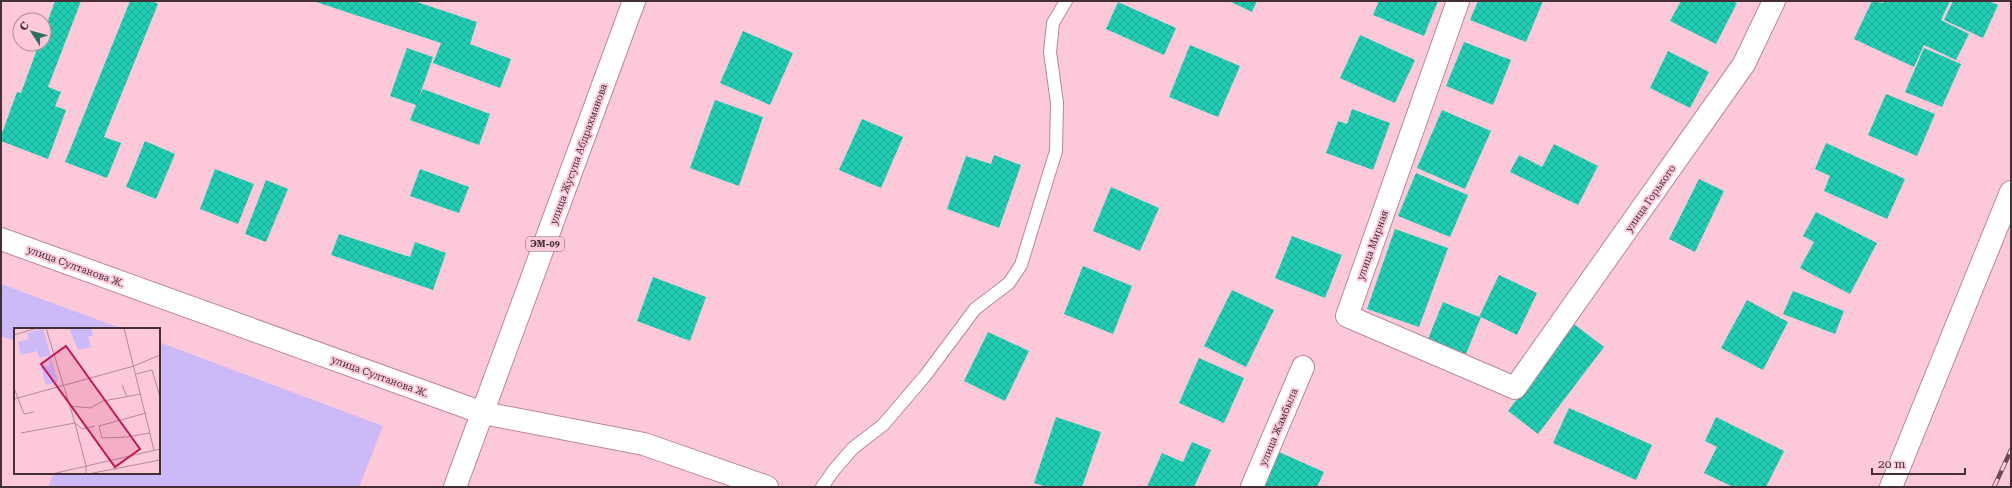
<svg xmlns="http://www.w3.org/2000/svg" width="2012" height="488" font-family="'Roboto Serif',serif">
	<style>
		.green { fill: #ccb9f8 }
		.building { fill: url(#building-cross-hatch) }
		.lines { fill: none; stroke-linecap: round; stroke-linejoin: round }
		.service-casing { stroke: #b98897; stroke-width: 14 }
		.minor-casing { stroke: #b98897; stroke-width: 24 }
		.trunk-casing { stroke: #b98897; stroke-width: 24 }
		.service { stroke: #fff; stroke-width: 12 }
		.minor { stroke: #fff; stroke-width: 22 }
		.trunk { stroke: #fff; stroke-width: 22 }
		.rail-casing { stroke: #654b53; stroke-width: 4.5 }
		.rail { stroke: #fdc8d8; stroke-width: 3; stroke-dasharray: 9; stroke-linecap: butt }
		.labels { text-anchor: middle; stroke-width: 4; stroke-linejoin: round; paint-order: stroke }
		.shield { fill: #fdc8d8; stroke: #7b5d66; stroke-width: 1 }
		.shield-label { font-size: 9px; font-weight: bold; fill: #432f35 }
		.street-label { font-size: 10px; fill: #432f35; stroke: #fdc8d8 }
		.inset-road { fill: none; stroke: #b38b97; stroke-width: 1 }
		.view { fill: #c2185b; fill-opacity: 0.15; stroke: #c2185b; stroke-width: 2 }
		.inset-edge { fill: none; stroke: #432f35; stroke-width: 2 }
	</style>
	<defs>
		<pattern id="building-cross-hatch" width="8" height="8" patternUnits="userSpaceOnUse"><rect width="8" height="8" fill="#22ceb3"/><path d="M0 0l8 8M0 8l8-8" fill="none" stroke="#1fa892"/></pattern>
	</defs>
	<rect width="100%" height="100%" fill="#fdc8d8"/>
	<path class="green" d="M1,284L123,329H15V341L1,336Z
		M159,342L383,426L359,487H48L54,473H159Z"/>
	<path class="building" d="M55,1H81L48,87L61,92L55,106L66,110L48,159L1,141V136L17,92L21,93L39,44H44V32Z
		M130,1H152L158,4L104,137L121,143L107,178L65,162Z
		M313,1H414L477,22L470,44L511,59L500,88L433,63L441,43Z
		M1229,1H1257L1252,12Z
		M1379,1H1438L1424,36L1373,15Z
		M1478,1H1543L1526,42L1470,20Z
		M1681,1H1732L1737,3L1716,44L1670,21Z
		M1872,1L1883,3L1884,1H1950L1941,20L1969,34L1956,60L1924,45L1914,67L1854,39Z
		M1953,1H1989L1998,5L1983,38L1944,20Z
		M1118,2L1176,28L1164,55L1106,29Z
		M743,31L793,53L770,105L720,83Z
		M1360,35L1415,60L1395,103L1340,78Z
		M1464,42L1511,60L1493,105L1446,86Z
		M1190,45L1240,66L1218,117L1169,97Z
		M407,48L433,57L419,97L423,89L490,114L479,145L410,120L416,105L390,96Z
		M1924,48L1961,64L1942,107L1905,92Z
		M1668,51L1709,72L1690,108L1650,88Z
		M1886,94L1935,114L1917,156L1868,135Z
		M715,100L763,117L739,186L690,168Z
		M1352,109L1390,123L1373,170L1326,153L1338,121L1347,124Z
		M1442,110L1491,131L1465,189L1417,168Z
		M862,119L903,137L881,188L839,170Z
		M145,141L175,154L156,199L126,187Z
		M1826,143L1905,179L1887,219L1824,191L1830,176L1815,169Z
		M1554,144L1598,166L1578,205L1510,172L1519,155L1542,167Z
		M994,155L1021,165L999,228L947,209L966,156L991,164Z
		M215,169L254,184L238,224L200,209Z
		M420,169L469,187L459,213L410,196Z
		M1416,173L1468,195L1450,237L1398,216Z
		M1699,179L1724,191L1695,252L1669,239Z
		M266,180L288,189L266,242L245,234Z
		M1111,187L1159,208L1140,251L1093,231Z
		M1816,212L1877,243L1850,294L1800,268L1814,242L1803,236Z
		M1395,229L1448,248L1419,327L1367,309Z
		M339,234L410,257L415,242L446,253L433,290L331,255Z
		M1292,236L1342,255L1325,298L1275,278Z
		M1083,266L1132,286L1113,334L1064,314Z
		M1499,275L1537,293L1517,335L1481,317L1466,354L1428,339L1443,302L1479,317Z
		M653,277L706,297L690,341L637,321Z
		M1232,290L1274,310L1246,367L1204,346Z
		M1793,291L1844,311L1835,334L1783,314Z
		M1747,300L1788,322L1763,370L1721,348Z
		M1574,324L1604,347L1538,434L1508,411Z
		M988,332L1029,351L1005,401L964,381Z
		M1199,358L1244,378L1224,423L1179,403Z
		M1569,408L1652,445L1636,480L1553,443Z
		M1056,417L1101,432L1082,487H1047L1034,483Z
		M1716,417L1784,451L1766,487H1733L1704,473L1717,447L1705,441Z
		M1192,442L1211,450L1194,487H1147L1162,453L1183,462Z
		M1279,452L1324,472L1317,487H1263Z"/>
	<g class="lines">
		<defs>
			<path id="service" d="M822,487L834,470L853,448L883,425L925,376L975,309L1009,283L1021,265L1056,151L1057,103L1050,52L1053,23L1066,1"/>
			<path id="minor" d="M1458,1L1347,316L1515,388L1744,64L1774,1
				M1,239L483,413L644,444L767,487
				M1252,487L1303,367
				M1891,487L2011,192"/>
			<path id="trunk" d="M455,487L634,1"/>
		</defs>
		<use href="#service" class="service-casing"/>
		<use href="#minor" class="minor-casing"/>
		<use href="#trunk" class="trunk-casing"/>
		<use href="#service" class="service"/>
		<use href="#minor" class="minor"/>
		<use href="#trunk" class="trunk"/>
		<defs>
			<path id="rail" d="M1994,487L2011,450"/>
		</defs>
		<use href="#rail" class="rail-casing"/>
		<use href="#rail" class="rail"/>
	</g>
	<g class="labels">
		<rect class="shield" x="526" y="237" width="38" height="14" rx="3"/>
		<g class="shield-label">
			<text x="545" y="247">ЭМ-09</text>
		</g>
		<g class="street-label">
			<text transform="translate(578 154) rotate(-70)" y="4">улица Жусупа Абдрахманова</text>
			<text transform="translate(1650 198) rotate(-55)" y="4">улица Горького</text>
			<text transform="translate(1372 245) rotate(-70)" y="4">улица Мирная</text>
			<text transform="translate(76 266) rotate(20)" y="4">улица Султанова Ж.</text>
			<text transform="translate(380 376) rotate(20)" y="4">улица Султанова Ж.</text>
			<text transform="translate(1278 427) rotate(-67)" y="4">улица Жамбыла</text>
		</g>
	</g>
	<g transform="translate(14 328)">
		<rect width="146" height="146" fill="#fdc8d8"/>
		<path d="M29,0L44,54L32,57L27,39L36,37L34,28L25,30L23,23L7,27L4,14L15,11L13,5ZM55,0H77L79,7L74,9L77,19L64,22Z" fill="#ccb9f8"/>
		<path class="inset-road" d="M32,0L61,95L72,138V146M110,0L140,122M0,7L23,0M122,46L138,42L146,69M108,57L113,69M0,60L10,86L20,84M0,71L120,38L146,27M56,78L76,80L89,73L127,66M132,85L85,98L88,110L113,109L136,105M7,105L61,95L68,101L81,98M38,146L146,121M74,146L146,132"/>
		<path class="view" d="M52,18L126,121L101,139L27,36Z"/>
		<rect width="146" height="146" class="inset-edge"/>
	</g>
	<rect width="2012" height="488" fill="none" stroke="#432f35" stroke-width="4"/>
	<g transform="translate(32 32) rotate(306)"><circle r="19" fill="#fdc8d8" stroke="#b38b97"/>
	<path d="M0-3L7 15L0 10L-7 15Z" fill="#2c7063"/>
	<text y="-6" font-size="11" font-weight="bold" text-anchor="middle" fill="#432f35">С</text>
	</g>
	<path d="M1872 468v6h93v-6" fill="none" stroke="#432f35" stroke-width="2"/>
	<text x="1878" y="468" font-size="12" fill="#432f35" stroke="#fdc8d8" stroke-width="3" paint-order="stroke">20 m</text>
</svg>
